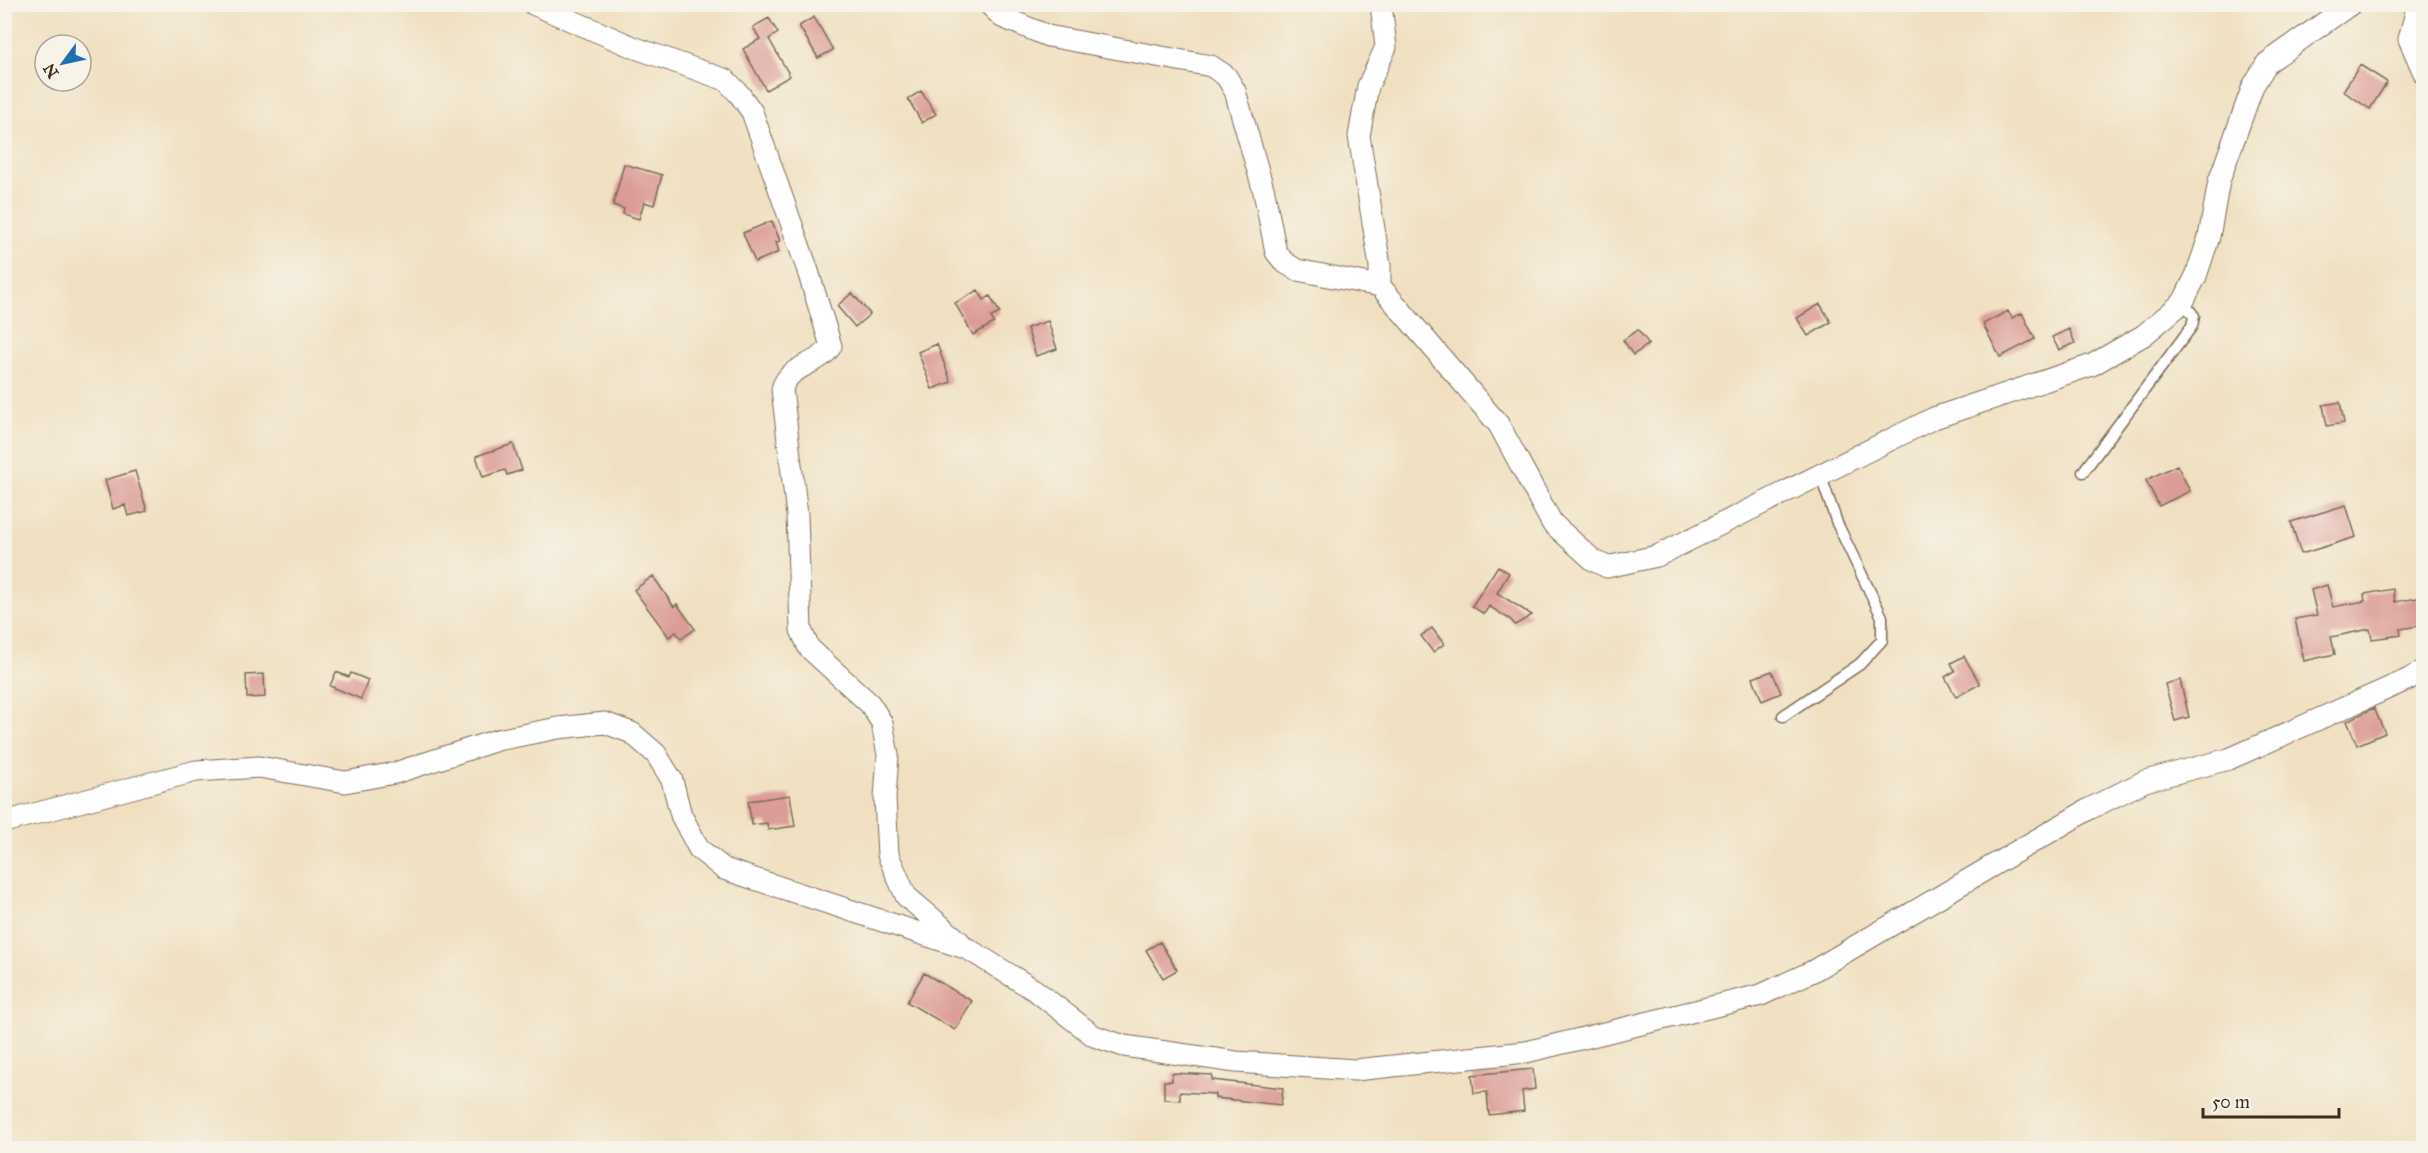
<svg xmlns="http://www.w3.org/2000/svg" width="2428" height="1153" font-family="'IM FELL Great Primer',serif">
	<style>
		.building { fill: #db9b96 }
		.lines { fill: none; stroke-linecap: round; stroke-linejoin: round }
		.lane-casing { stroke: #7a6a57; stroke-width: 13 }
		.street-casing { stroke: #7a6a57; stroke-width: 23 }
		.lane { stroke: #fff; stroke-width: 10 }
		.street { stroke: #fff; stroke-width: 21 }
	</style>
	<rect width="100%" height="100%" fill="#f7f3e8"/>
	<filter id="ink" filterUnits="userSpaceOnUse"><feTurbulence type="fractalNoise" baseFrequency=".0167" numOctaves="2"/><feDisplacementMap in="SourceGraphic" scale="12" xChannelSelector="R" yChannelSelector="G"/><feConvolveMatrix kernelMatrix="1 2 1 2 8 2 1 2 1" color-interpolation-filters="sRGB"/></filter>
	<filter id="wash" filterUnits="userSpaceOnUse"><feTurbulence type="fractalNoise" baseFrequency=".008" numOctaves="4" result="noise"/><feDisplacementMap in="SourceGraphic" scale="24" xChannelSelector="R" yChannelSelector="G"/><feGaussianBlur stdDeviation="1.35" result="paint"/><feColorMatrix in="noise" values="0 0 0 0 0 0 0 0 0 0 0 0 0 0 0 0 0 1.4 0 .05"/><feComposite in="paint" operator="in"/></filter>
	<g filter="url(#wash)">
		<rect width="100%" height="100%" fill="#f0e0c1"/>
		<g id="blocks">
			<path class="building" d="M814,17L833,50L818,58L799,26Z
				M769,18L778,33L769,39L790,76L766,90L743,49L760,39L753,27Z
				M2360,65L2387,82L2370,109L2343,91Z
				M921,91L936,114L922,123L908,99Z
				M624,164L662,175L654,205L644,202L639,219L623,214L624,209L613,205Z
				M772,221L780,241L776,242L779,252L755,262L743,233Z
				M978,290L984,300L990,296L1000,313L991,317L994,323L973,335L955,303Z
				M852,293L870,314L855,327L837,306Z
				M1820,304L1831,322L1808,336L1797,318Z
				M2008,311L2012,318L2022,313L2035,339L2000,357L1983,324Z
				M1048,321L1057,349L1036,356L1027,328Z
				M2069,329L2075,343L2059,350L2052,337Z
				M1638,330L1649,344L1633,355L1623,340Z
				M937,344L951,382L932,389L918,352Z
				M2340,402L2344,423L2327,426L2323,405Z
				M513,444L522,470L507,475L505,470L483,477L476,456Z
				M2177,465L2190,491L2159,506L2146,480Z
				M135,471L147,511L128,516L125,505L113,509L105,480Z
				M2346,505L2356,537L2301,554L2291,522Z
				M1498,566L1509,573L1497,593L1532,615L1515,625L1511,620L1489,606L1484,614L1472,606Z
				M653,576L674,607L677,604L695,629L681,639L676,632L669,637L634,590Z
				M2327,585L2333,607L2365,601L2364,594L2393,589L2395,602L2424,597V625L2400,629L2401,635L2372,639L2370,629L2331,637L2335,654L2304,661L2295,619L2317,615L2311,590Z
				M1432,628L1444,644L1433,652L1421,636Z
				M1964,656L1980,684L1956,697L1945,677L1955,671L1951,663Z
				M1772,671L1781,693L1762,701L1753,678Z
				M336,672L349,677L351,673L368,680L361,699L330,686Z
				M264,674L265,697L247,698L246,675Z
				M2180,680L2189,717L2175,721L2165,684Z
				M2374,708L2385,733L2357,745L2347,721Z
				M790,795L795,826L768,830L767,823L752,825L748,801Z
				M1160,942L1177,970L1163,978L1146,950Z
				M924,973L972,1001L955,1030L907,1002Z
				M1533,1069L1535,1089L1522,1091L1524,1111L1489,1115L1487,1092L1474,1093L1472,1075Z
				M1172,1073L1212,1075V1080L1283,1088L1281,1105L1215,1098V1094L1180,1092V1100L1164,1099V1081H1172Z"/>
		</g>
	</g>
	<g filter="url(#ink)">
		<use href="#blocks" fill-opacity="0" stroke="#7a6a57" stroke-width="1.5"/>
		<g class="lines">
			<defs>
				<path id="lane" d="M2083,472L2192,326L2194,316L2183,302
					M1783,716L1860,664L1882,640V617L1837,523L1820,474"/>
				<path id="street" d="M533,4L633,47L726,80L740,95L752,112L807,268L831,346C819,366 789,364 782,389L797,515L801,630L809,648L870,704L882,723L888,755L885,798L888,855L906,896L960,942
					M989,4L1002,17L1048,36L1211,66L1226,76L1235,91L1264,192L1276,252L1284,262L1297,270L1380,286
					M1381,4L1386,47L1368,86L1359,136L1380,266V286L1499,425L1552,523L1593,560L1607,567L1657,556L1934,418L2092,365L2144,335L2183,302L2196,276L2209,237L2219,181L2253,86L2267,63L2351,4
					M2418,4L2409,39L2424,73
					M4,822L196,771L259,767L345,782L395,773L497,740L558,728L605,723L632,733L656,754L672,780L681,815L699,849L724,869L968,949L1036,991L1094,1036L1124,1046L1236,1062L1355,1070L1526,1052L1761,995L1813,971L2089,809L2145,781L2229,759L2409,679L2424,670"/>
			</defs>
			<use href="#lane" class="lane-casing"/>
			<use href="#street" class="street-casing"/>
			<use href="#lane" class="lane"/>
			<use href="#street" class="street"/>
		</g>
	</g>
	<rect width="2428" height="1153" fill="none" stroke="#f7f3e8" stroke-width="24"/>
	<g transform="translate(63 63) rotate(237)"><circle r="28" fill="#f7f3e8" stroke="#aca397" stroke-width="1.5"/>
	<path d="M0-4.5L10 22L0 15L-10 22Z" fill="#1f6fb2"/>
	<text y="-9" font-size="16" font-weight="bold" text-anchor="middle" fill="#3b2a1e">N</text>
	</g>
	<path d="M2203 1108v9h136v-9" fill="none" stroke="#3b2a1e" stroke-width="3"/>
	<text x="2212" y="1108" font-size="18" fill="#3b2a1e" stroke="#f7f3e8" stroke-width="4.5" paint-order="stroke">50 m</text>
</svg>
